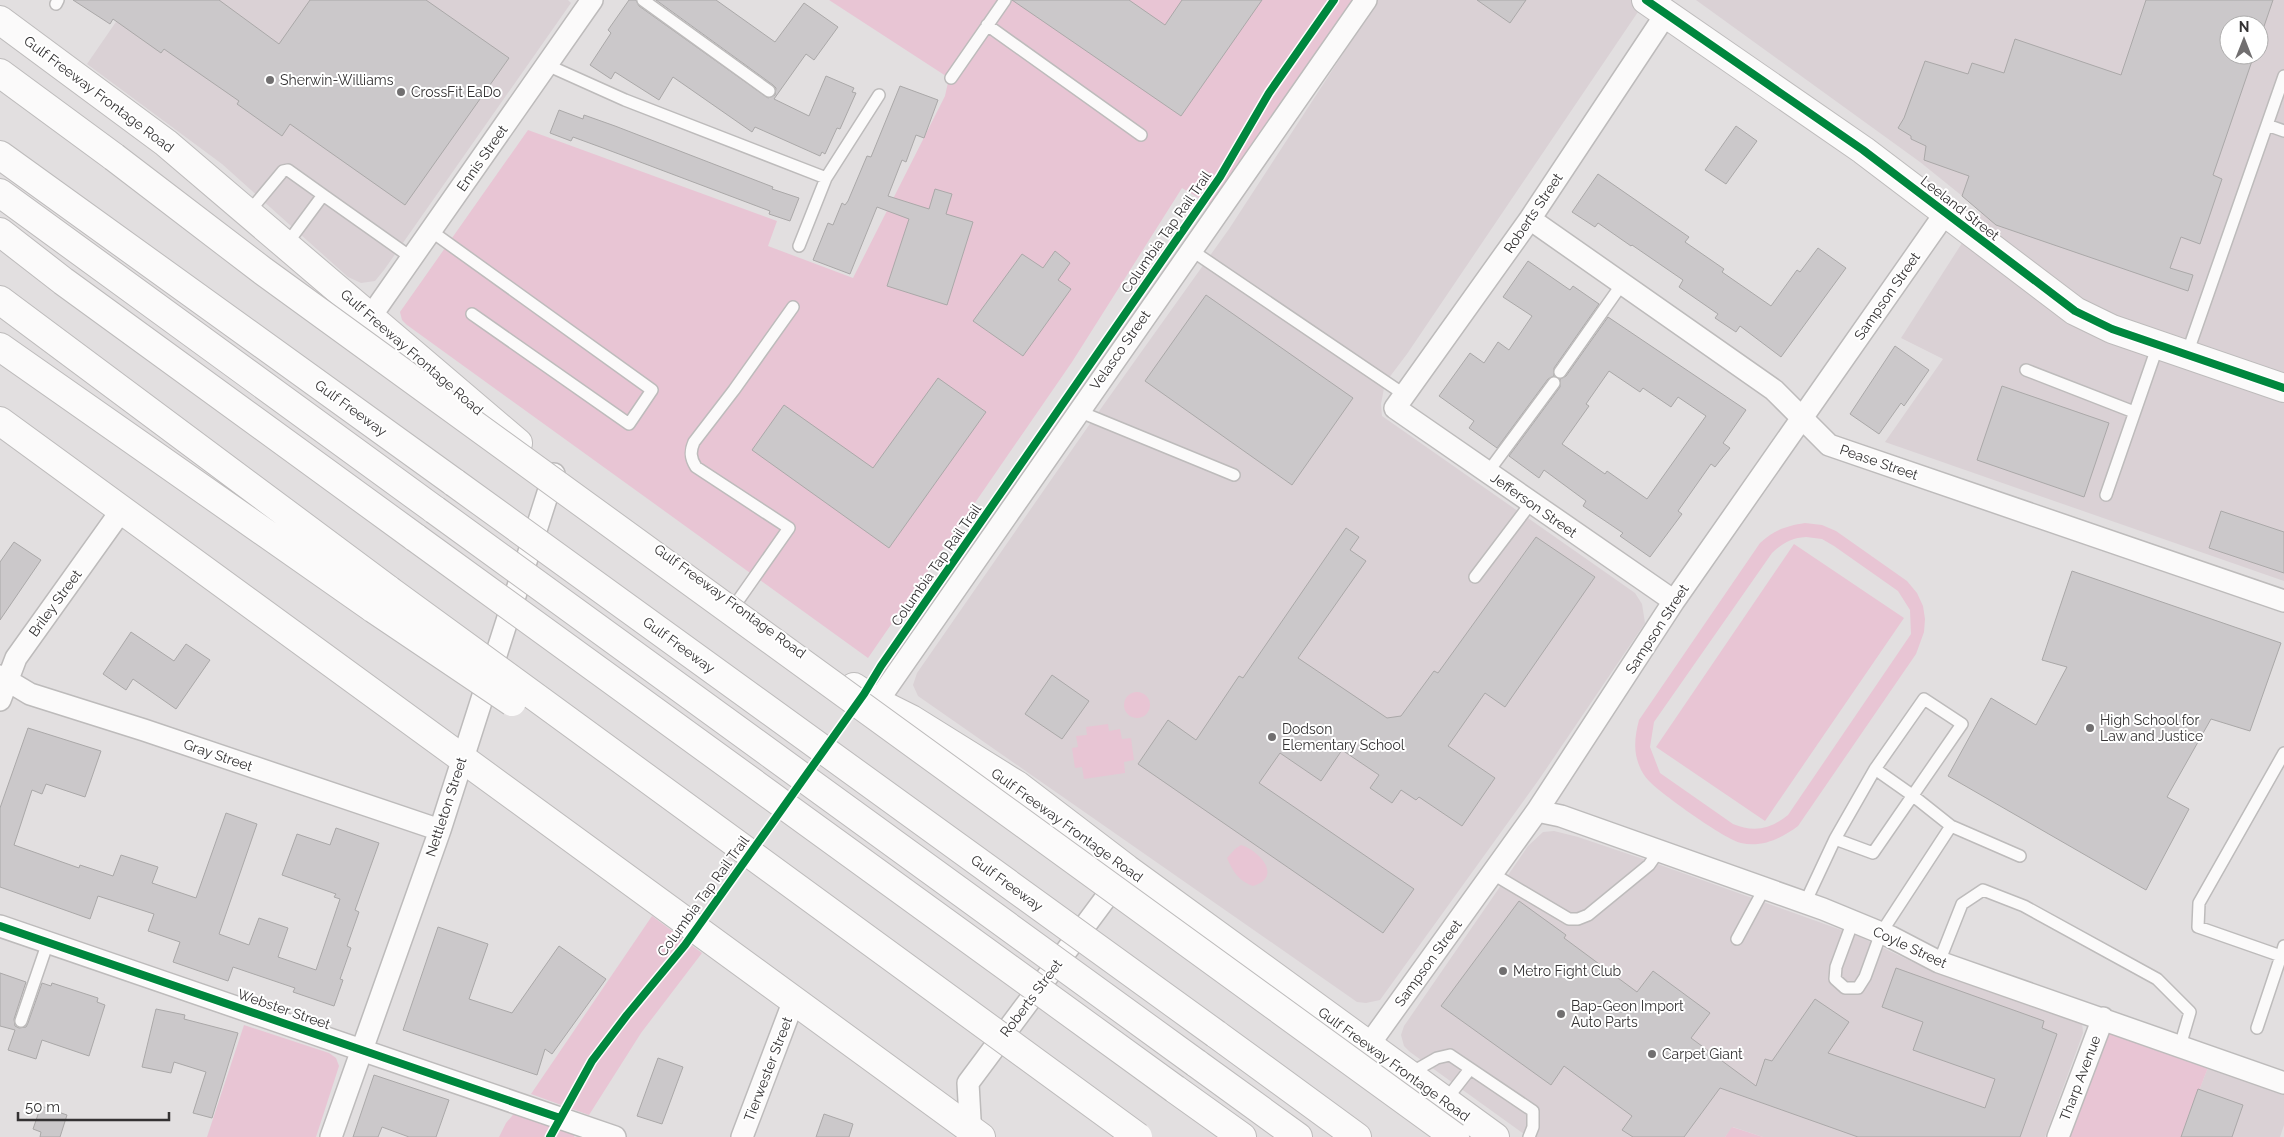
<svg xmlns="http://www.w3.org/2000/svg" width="2284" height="1137" font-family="Raleway,sans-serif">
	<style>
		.built { fill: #dad1d5; fill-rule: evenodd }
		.green { fill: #e8c5d4; fill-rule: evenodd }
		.building { fill: #cbc8ca; stroke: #aaa8a8; fill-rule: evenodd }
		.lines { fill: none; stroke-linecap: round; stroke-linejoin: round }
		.lane-casing { stroke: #bdbbbb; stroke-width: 14 }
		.street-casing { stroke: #bdbbbb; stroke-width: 24 }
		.secondary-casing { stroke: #bdbbbb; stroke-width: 30 }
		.highway-casing { stroke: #bdbbbb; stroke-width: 30 }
		.lane { stroke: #fbfafa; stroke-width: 11 }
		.street { stroke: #fbfafa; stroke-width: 21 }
		.secondary { stroke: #fbfafa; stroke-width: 28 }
		.highway { stroke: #fbfafa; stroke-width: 28 }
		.highway-bridge-casing { stroke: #bdbbbb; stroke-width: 30; stroke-linecap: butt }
		.highway-bridge { stroke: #fbfafa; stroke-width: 28 }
		.cycleway-casing { stroke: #fff; stroke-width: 11 }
		.cycleway { stroke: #00873e; stroke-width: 8 }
		.poi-dot { fill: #716f70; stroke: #fff; stroke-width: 2 }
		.labels { text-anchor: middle; stroke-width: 4; stroke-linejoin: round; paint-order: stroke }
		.poi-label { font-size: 14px; fill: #343233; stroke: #fff; text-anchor: start }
		.street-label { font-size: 14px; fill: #343233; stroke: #fff }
	</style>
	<rect width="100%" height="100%" fill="#e2dfe0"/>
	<path class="built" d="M131,0H568L571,3L384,270L375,281L361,283L348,277L222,164L87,64Z
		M1378,0H1646L1407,354L1385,383L1381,404L1382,416L1635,593L1642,604L1645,623L1540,778L1380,1000L1366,1003L1357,1002L918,696L913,685L917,673L1087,428L1229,229Z
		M1696,0H2284V581L1885,442L1943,359L1901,338L1982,212L1920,162ZM2229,25H2259V55H2229Z
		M1554,831L1578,837L1652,862L1858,936L1919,965L2075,1018L2082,1022L2083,1033L2045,1137H1763L1733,1127L1725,1137H1528L1410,1052L1404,1046L1401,1035L1404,1026L1528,846L1543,832Z
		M2209,1065L2284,1091V1125L2280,1137H2181Z"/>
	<path class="green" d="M829,0H1355L1214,207L1182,188L1072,362L868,658L407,325L402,320L400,312L528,130L777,221L768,246L853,278L945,96L949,78Z
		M1805,523L1822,525L1836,531L1907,581L1917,593L1923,606L1925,619L1924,632L1916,654L1798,826C1782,838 1762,848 1741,843C1726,840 1661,794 1649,781C1645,777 1641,771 1639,765C1633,751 1635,735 1639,720L1760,543C1774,530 1786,526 1805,523ZM1806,537L1822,539L1834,546L1898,591L1910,610L1911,634L1788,815C1771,829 1754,833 1733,824L1660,773L1650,747L1654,722L1772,553C1783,543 1791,538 1806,537Z
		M1794,544L1904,618L1765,821L1656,747Z
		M1124 705a13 13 0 1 1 26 0a13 13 0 1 1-26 0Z
		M1108,724L1109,731L1120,729L1122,739L1131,738L1134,760L1124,762L1125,773L1084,779L1082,767L1075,768L1072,748L1078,747L1076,736L1087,735L1086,727Z
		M1241,845C1260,851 1283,877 1253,886C1239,881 1233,872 1227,858L1235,849Z
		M652,916L702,953L641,1033L589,1115L531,1094Z
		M244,1025L329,1053L336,1058L339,1066L316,1137H207Z
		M2104,1030L2209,1065L2181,1137H2064Z
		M517,1110L575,1135L574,1137H499L506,1123Z
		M1732,1127L1763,1137H1725Z"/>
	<path class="building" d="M73,0H219L279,44L310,0H426L509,58L405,205L290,124L282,136L237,104L239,101L164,49L161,53L113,19L110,24Z
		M629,0H636L639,6L768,98L775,95L776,88L773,85L656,0H716L775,42L804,3L838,27L814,60L806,54L774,99L809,116L826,76L854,88L852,92L856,93L840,129L837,128L825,154L822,152L820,156L755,127L752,132L673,77L659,100L615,72L611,79L590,65L611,33L608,30Z
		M1012,0H1129L1165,25L1182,0H1262L1181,116Z
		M1477,0H1526L1510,23Z
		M2146,0H2273L2259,41V25H2229V55H2254L2213,175L2222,179L2200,244L2181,237L2170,268L2193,275L2188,291L1996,225L1962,196L1969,176L1924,160L1926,146L1911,139V136L1898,128L1904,118L1925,61L1968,74L1972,63L2004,73L2015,39L2121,75Z
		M900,86L938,100L924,138L916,135L906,162L902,160L888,196L929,209L935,189L952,194L946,214L973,222L947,305L887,286L909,219L877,207L850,274L813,260L828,223L833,225L842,203L845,205L848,201L867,156L871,157Z
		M559,110L583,119L584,115L615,126L773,187L772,189L799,198L790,221L769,214L770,211L603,148L573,137L571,141L550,133Z
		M1736,126L1757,141L1726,184L1705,170Z
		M1598,174L1689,237L1685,242L1724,269L1722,272L1771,306L1797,270L1800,272L1818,248L1846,268L1781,357L1740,326L1736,332L1715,318L1718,314L1679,287L1683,280L1632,245L1631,246L1598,223L1595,227L1572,212Z
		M1055,251L1070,263L1058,280L1071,289L1023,356L973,321L1022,254L1043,268Z
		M1528,261L1570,290L1573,286L1599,304L1554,368V376L1548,379L1497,448L1469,428L1474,421L1439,396L1470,353L1484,363L1498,342L1509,350L1532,316L1503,297Z
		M1206,295L1353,398L1292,485L1145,381Z
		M1608,317L1746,410L1723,443L1730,448L1715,467L1711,464L1678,511L1682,514L1650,557L1620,536L1623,533L1583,506L1586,501L1544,470L1539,478L1509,456L1560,387V379L1566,376ZM1609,371L1640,392L1643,388L1671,407L1678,397L1706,416L1647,499L1607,471L1605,474L1562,444L1589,406L1586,404Z
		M1895,346L1929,370L1904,406L1901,403L1879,434L1850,414Z
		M938,378L986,412L889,548L752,450L784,405L873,468Z
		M2002,386L2109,423L2084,497L1977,460Z
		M2221,511L2284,532V573L2209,548Z
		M1346,528L1359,537L1350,550L1366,561L1298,658L1387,718L1401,716L1434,671L1438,673L1536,537L1595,577L1505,707L1485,693L1448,746L1495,778L1462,826L1419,797L1416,800L1401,790L1392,803L1370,788L1379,775L1342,750L1321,781L1280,753L1259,783L1414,889L1383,933L1138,764L1168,720L1196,740L1239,676L1243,678Z
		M14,542L41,560L0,620V562Z
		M2072,571L2281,643L2250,731L2211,719L2167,797L2189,809L2146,890L1948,776L1991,698L2036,725L2067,667L2042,660Z
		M131,632L174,661L186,644L210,660L176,709L133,679L126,690L103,674Z
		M1052,675L1089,701L1062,739L1025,714Z
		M28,728L101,751L85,797L46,784L42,794L32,790L14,845L79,868L80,865L113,876L121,855L158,867L152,883L196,898L226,813L257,824L219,934L249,945L259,918L288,928L278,957L316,970L340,899L334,897L336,894L282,875L297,834L330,845L336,828L379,843L355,910L359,912L347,946L351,948L340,979L343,980L334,1006L293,992L295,988L233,967L228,981L173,962L180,942L148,931L154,914L98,896L90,919L0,887V808Z
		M1519,901L1566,935L1564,938L1637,992L1653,971L1710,1013L1691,1038L1756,1086L1765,1059L1772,1061L1815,999L1849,1022L1828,1053L1985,1108L1995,1079L1913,1050L1923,1022L1882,1007L1896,968L2044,1021L2042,1028L2057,1034L2020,1137H1858L1720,1088L1684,1137H1633L1622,1130L1632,1116L1564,1066L1551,1085L1441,1006Z
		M438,927L488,944L469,999L512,1013L559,946L606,979L552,1054L545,1049L537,1075L403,1030Z
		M0,973L26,982L14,1019L15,1026L19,1028L26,1027L28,1023L42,983L51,986L52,983L98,998L97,1002L105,1005L89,1056L42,1040L36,1059L8,1050L15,1030L0,1026Z
		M156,1009L185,1015L184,1019L238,1033L212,1118L193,1113L206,1072L174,1062L171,1073L142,1067Z
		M658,1058L683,1067L662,1124L637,1116Z
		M374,1075L449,1100L436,1137H409L382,1127L378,1137H353Z
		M2198,1089L2243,1105L2232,1137H2181Z
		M41,1106L67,1115L60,1137H40L41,1132L33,1129Z
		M824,1114L853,1124L849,1137H816Z"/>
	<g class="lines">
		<defs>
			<path id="lane" d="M643,0L769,91
				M56,4L58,0
				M987,25L1141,135
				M547,65L625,100L826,178L879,95
				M951,78L1005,0
				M2267,125L2284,131
				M323,195L412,258
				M248,213L283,171L288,170L323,195L286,245
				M431,231L652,390L629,424L472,314
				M799,246L826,178
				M1191,250L1405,395
				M2187,354L2284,76
				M2026,370L2134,412
				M1560,372L1622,284
				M1078,411L1234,475
				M1488,472L1554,383
				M2106,495L2158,345
				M1475,577L1531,503
				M735,605L789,528L696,467C690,458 690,451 694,442L734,390L793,307
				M2284,753L2199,903L2198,927L2281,956L2284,946
				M1951,826L2020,856
				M1493,874L1569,919H1578L1588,915L1649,865L1658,852
				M1805,903L1835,839L1875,769L1924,699L1962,724L1873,853L1835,839
				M1853,921L1836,967L1835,979L1845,988H1858L1865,977L1881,933L1951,826L1912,795L1875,769
				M1737,939L1764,889
				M1939,962L1962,904L1983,890L2024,906L2157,979L2190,1012L2180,1046
				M21,1021L48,942
				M2257,1028L2281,956
				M1409,1074L1437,1058L1450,1055L1533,1111V1127L1529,1137
				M1445,1101L1470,1069"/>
			<path id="street" d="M1666,14L1530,219L1395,408L1674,601
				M1530,219L1774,390L1829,445L2284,601
				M371,316L592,0
				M0,676L30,694L144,730L440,830
				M0,700L16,658L121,511
				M877,702L1366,0
				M1537,811L1561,816L1823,909L1891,937L1939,962L2284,1083
				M0,926L615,1137
				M1368,1046L1537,811L1674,601L1946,212
				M331,1137L440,830L554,474
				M742,1137L794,1000
				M971,1137L968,1083L1122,876
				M2058,1137L2103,1018"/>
			<path id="secondary" d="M1646,0L1863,150L2075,311L2112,329L2284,388
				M0,20L166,143L518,443
				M0,421L981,1137
				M854,687L877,702L911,719L1017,785L1127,869L1495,1137"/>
			<path id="highway" d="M0,73L114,157
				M0,155L455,483
				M0,193L435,510
				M0,232L63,281L416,538
				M0,300L389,590
				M0,347L374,609
				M1216,1034L1357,1137
				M1196,1063L1298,1137
				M1175,1089L1242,1137"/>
		</defs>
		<use href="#lane" class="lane-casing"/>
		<use href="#street" class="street-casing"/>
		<use href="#secondary" class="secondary-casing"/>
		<use href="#highway" class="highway-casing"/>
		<use href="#lane" class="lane"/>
		<use href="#street" class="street"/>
		<use href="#secondary" class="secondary"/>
		<use href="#highway" class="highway"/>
		<defs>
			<path id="highway-bridge" d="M114,157L263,271L1455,1137
				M455,483L1216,1034
				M435,510L1196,1063
				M416,538L1175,1089
				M389,590L1138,1137
				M374,609L512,702"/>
		</defs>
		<use href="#highway-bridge" class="highway-bridge-casing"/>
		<use href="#highway-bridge" class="highway-bridge"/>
		<defs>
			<path id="cycleway" d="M1646,0L1863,150L2075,311L2112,329L2284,388
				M0,926L560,1118
				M550,1137L592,1061L627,1015L685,945L864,694L881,666L1220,177L1269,93L1334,0"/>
		</defs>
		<use href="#cycleway" class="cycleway-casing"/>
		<use href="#cycleway" class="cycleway"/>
	</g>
	<g class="poi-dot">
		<circle cx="270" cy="80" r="5"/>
		<circle cx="401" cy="92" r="5"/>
		<circle cx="2090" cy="728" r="5"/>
		<circle cx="1272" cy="737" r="5"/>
		<circle cx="1503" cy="971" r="5"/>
		<circle cx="1561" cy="1014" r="5"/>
		<circle cx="1652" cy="1054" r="5"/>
	</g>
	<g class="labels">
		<g class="poi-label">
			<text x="280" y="85">Sherwin-Williams</text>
			<text x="411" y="97">CrossFit EaDo</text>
			<text x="2100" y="725">High School for<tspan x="2100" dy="16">Law and Justice</tspan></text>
			<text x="1282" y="734">Dodson<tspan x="1282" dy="16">Elementary School</tspan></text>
			<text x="1513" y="976">Metro Fight Club</text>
			<text x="1571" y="1011">Bap-Geon Import<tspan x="1571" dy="16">Auto Parts</tspan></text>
			<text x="1662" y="1059">Carpet Giant</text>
		</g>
		<g class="street-label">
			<text transform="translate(99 94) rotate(37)" y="5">Gulf Freeway Frontage Road</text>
			<text transform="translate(482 158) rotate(-55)" y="5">Ennis Street</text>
			<text transform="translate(1960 208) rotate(38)" y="5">Leeland Street</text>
			<text transform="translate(1533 213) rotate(-56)" y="5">Roberts Street</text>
			<text transform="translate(1166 232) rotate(-55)" y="5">Columbia Tap Rail Trail</text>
			<text transform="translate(1887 296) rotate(-55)" y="5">Sampson Street</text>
			<text transform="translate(1120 350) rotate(-55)" y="5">Velasco Street</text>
			<text transform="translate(412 352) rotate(41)" y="5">Gulf Freeway Frontage Road</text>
			<text transform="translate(351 408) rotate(36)" y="5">Gulf Freeway</text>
			<text transform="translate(1879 462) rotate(19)" y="5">Pease Street</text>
			<text transform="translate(1534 505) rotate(35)" y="5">Jefferson Street</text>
			<text transform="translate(936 565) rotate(-55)" y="5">Columbia Tap Rail Trail</text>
			<text transform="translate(730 601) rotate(36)" y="5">Gulf Freeway Frontage Road</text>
			<text transform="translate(55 603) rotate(-54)" y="5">Briley Street</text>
			<text transform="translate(1657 629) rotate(-57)" y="5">Sampson Street</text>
			<text transform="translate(679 645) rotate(36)" y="5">Gulf Freeway</text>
			<text transform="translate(218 755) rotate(19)" y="5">Gray Street</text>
			<text transform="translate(446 807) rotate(-72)" y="5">Nettleton Street</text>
			<text transform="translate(1067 825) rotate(36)" y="5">Gulf Freeway Frontage Road</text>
			<text transform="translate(1007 883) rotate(36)" y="5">Gulf Freeway</text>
			<text transform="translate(703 896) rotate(-54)" y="5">Columbia Tap Rail Trail</text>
			<text transform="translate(1910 947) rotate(25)" y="5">Coyle Street</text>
			<text transform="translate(1428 963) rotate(-54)" y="5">Sampson Street</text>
			<text transform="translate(1031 998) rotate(-53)" y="5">Roberts Street</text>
			<text transform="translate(284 1009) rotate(19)" y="5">Webster Street</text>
			<text transform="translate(1394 1064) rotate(36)" y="5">Gulf Freeway Frontage Road</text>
			<text transform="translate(768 1069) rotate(-69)" y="5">Tierwester Street</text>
			<text transform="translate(2080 1078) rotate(-69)" y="5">Tharp Avenue</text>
		</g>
	</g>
	<g transform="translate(2244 40)"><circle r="24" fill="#ffffff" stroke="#aeadad"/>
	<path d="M0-4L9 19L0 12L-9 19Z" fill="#716f70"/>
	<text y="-8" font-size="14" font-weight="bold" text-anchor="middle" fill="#343233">N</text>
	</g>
	<path d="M18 1112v8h151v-8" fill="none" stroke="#343233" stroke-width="2.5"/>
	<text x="25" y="1112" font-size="15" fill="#343233" stroke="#ffffff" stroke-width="4" paint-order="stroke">50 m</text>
</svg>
